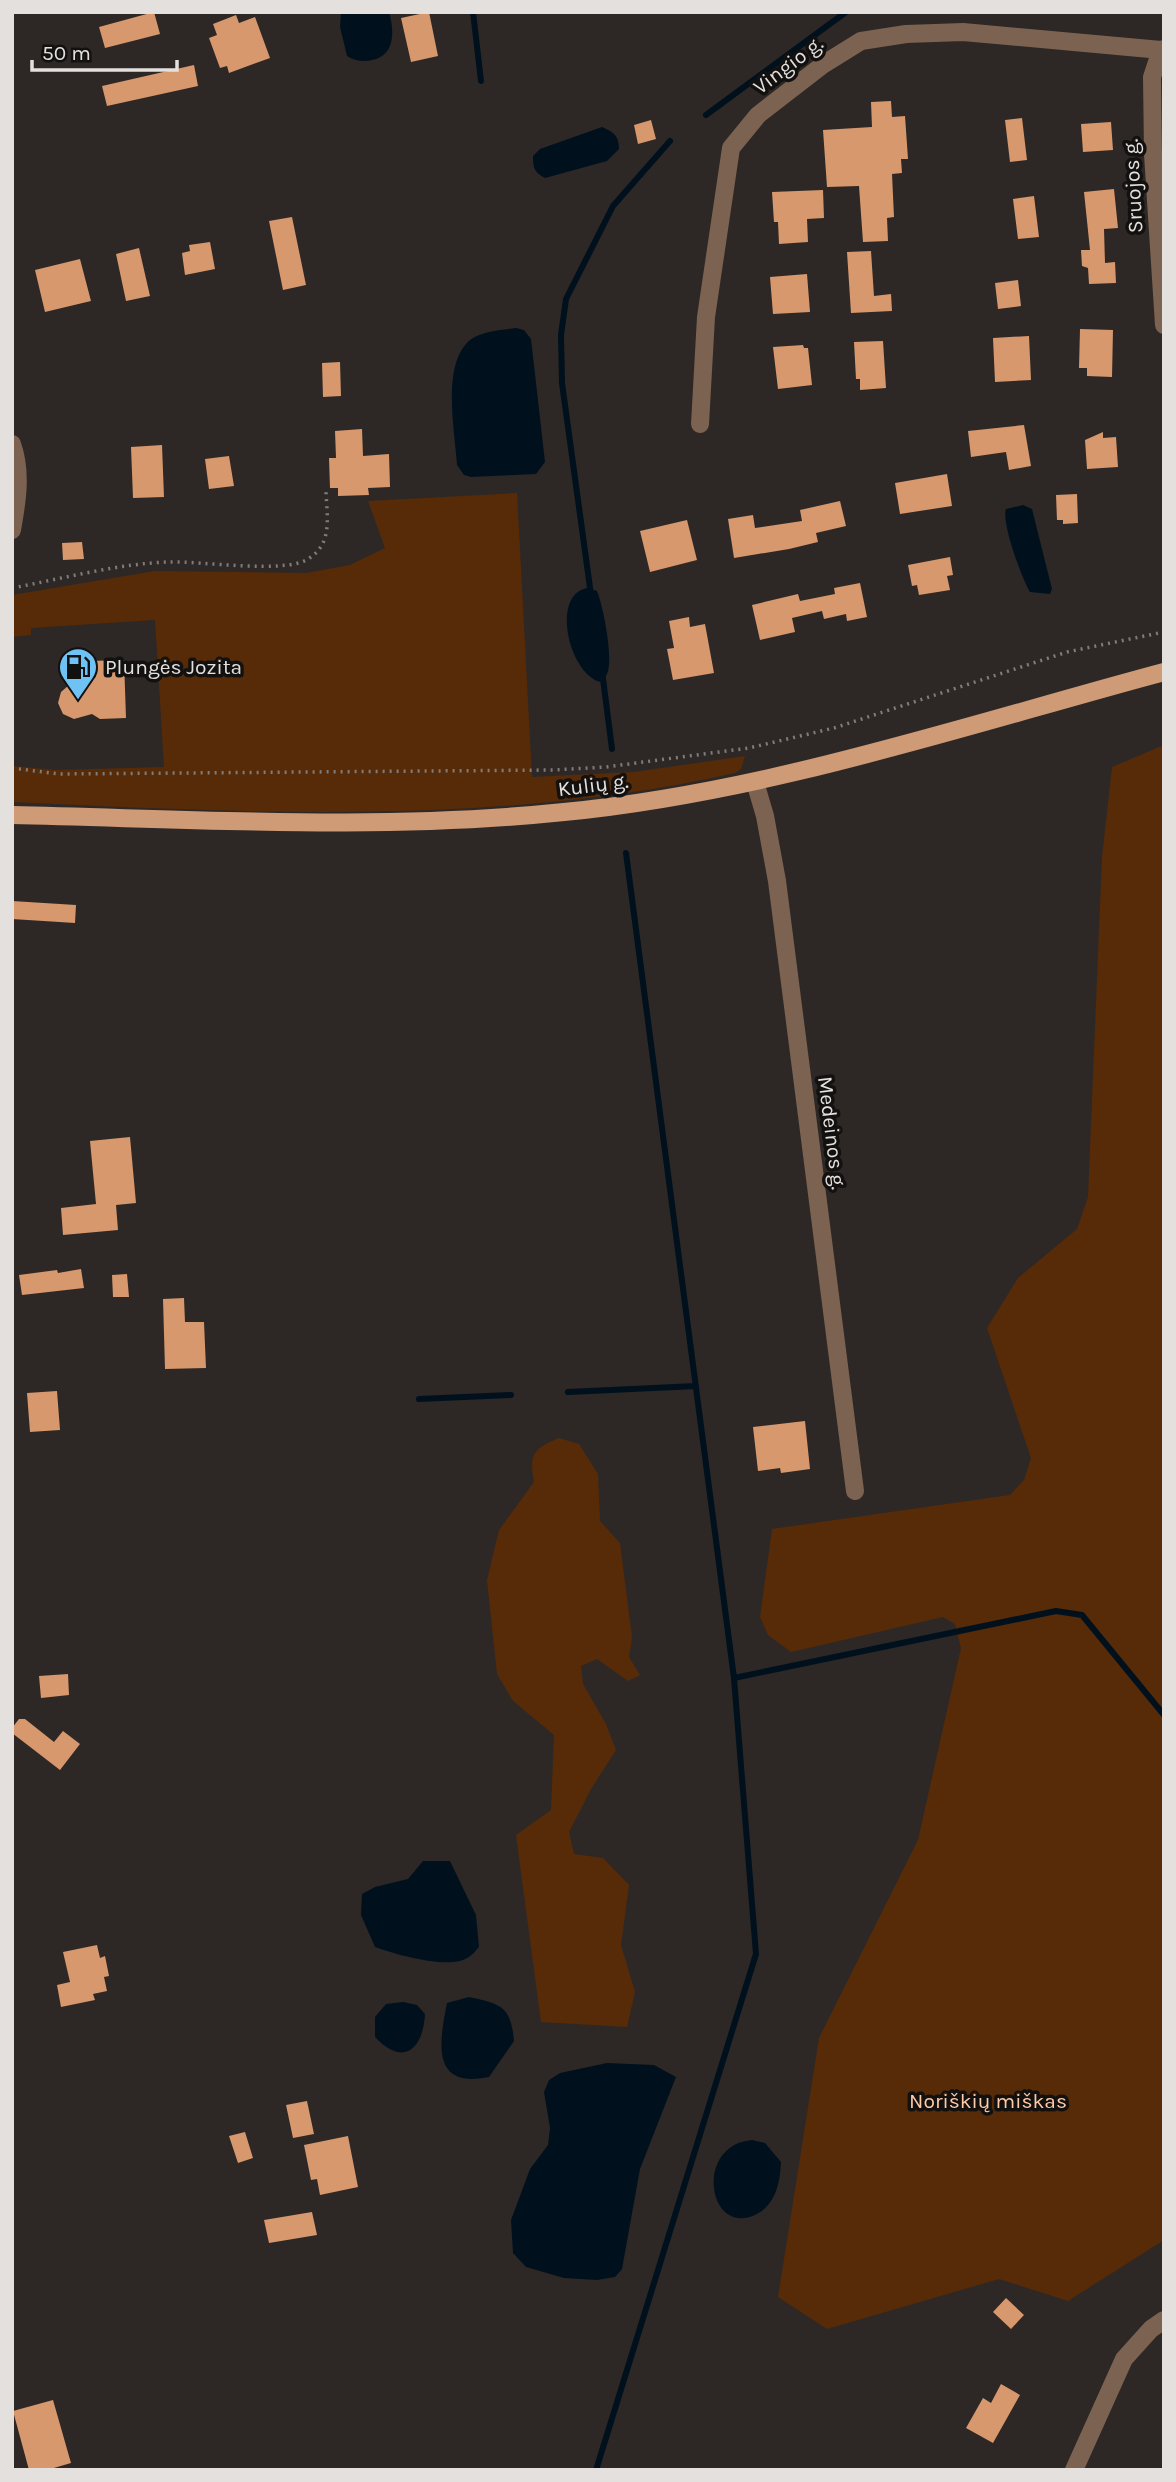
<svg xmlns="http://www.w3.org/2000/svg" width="1176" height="2482" viewBox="0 0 1176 2482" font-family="Karla,sans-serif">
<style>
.green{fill:#572b08}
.water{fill:#00111d}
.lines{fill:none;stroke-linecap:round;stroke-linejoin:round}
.stream{stroke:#00111d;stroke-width:6}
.building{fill:#d7986e}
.path{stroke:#807c79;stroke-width:3.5;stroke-dasharray:2 5;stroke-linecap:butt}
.minor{stroke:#7c6251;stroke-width:18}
.major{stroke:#cf9a76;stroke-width:18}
.labels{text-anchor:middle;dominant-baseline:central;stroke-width:7;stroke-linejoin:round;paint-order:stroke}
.street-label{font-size:21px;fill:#e3e0de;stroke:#131110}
.poi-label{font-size:21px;fill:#e3e0de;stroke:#131110;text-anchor:start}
.park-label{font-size:21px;fill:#ffcaa8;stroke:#131110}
</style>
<rect width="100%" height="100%" fill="#2d2825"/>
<path class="green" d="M 517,493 L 532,777 L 634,772 L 745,756 L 741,769 L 735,773 C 501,826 251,813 12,802 L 12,766 L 55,770 L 164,767 L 155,620 L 31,628 L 31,635 L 12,637 L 12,595 L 155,571 L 306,573 L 350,565 L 385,548 L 368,501 Z
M 1164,745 L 1164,2240 L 1068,2301 L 999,2279 L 827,2329 L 778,2297 L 819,2038 L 918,1840 L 961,1648 L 955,1624 L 943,1617 L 791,1652 L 768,1635 L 760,1617 L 772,1529 L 1010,1495 L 1024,1480 L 1031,1458 L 987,1328 L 1018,1278 L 1077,1229 L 1088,1197 L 1102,857 L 1112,767 Z
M 559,1438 L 579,1444 L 598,1474 L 600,1521 L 620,1543 L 632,1637 L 629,1657 L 640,1675 L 628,1681 L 597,1659 L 581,1666 L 583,1684 L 606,1724 L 616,1750 L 591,1789 L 569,1832 L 574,1854 L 603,1858 L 629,1885 L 621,1945 L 635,1992 L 627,2027 L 541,2022 L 516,1835 L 551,1810 L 554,1735 L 513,1701 L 497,1674 L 487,1580 L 499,1530 L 534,1482 C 529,1454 533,1449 559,1438 Z"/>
<path class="water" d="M 341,12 L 389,12 C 392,22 394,35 390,46 C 384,62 360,65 347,56 L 340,27 Z
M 602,127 C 613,132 619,135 619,149 L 607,161 L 545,178 C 534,172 533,168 533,156 L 540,149 Z
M 516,328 L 524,330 L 531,339 L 545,462 L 536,474 L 471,477 L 464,475 L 457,465 C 455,432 441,364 470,340 C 482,331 502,330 516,328 Z
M 1023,505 L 1032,509 L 1052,589 L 1050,594 L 1030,592 C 1022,579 1001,522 1006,509 Z
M 587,588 L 597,591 C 603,605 614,660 607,674 C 606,677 602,679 600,682 C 568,672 551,595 587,588 Z
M 423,1861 L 450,1861 L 476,1915 L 479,1947 C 476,1950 472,1956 467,1958 C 449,1970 394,1954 375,1947 L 361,1915 L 362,1894 L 375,1887 L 408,1879 Z
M 469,1997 C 501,2004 511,2006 514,2041 L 489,2077 C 431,2089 439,2043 447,2003 Z
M 403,2002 L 417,2005 L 425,2014 C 423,2050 403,2067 375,2037 L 375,2017 L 386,2004 Z
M 607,2063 L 654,2065 L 676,2077 L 640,2169 L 622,2269 L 615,2277 L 597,2280 L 564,2278 L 526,2267 L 513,2253 L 511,2220 L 530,2169 L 548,2145 L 550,2128 L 544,2092 L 549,2080 L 560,2073 Z
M 752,2140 L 765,2143 L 781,2162 C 780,2182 776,2204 757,2214 C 708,2239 693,2145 752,2140 Z"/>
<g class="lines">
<path class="stream" d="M 473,12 L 481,81
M 706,115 L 846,12
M 591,595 L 562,383 L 561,335 L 566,299 L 613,206 L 670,141
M 602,671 L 612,749
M 568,1392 L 696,1386
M 419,1399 L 511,1395
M 734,1678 L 1056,1611 L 1082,1615 L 1164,1715
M 596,2470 L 756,1954 L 734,1678 L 626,853"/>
</g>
<path class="building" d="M 154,12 L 160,34 L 105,48 L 99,27 Z
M 429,12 L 438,56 L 411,62 L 401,18 Z
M 236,15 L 239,23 L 255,17 L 270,58 L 229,73 L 227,66 L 220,68 L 209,38 L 217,35 L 213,24 Z
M 194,65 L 198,86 L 107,106 L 102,86 Z
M 891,101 L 892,117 L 905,116 L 908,159 L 901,159 L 902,173 L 892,174 L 894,217 L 887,218 L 888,241 L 863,242 L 859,186 L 827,187 L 823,130 L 872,127 L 871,102 Z
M 1022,118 L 1027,160 L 1010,162 L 1005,120 Z
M 651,120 L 656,139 L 638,144 L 634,125 Z
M 1111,122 L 1113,150 L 1083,152 L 1081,124 Z
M 1114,189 L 1118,228 L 1104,229 L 1105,263 L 1115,262 L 1116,283 L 1089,284 L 1088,268 L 1082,266 L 1081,250 L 1090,250 L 1084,192 Z
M 823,190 L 824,218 L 807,219 L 808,242 L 779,244 L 778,222 L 774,222 L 772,192 Z
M 1034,196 L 1039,237 L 1018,239 L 1013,199 Z
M 292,217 L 306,285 L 283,290 L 269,221 Z
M 210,242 L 215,269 L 185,275 L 182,253 L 190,251 L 189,245 Z
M 139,248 L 150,296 L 126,301 L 116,254 Z
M 871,251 L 874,296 L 891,294 L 892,311 L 851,313 L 847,252 Z
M 80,259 L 91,301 L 45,312 L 35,270 Z
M 807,274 L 810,312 L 773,314 L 770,277 Z
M 1018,280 L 1021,306 L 998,309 L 995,283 Z
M 1080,329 L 1113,330 L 1112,377 L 1087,376 L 1087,368 L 1079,368 Z
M 1029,336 L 1031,380 L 995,382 L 993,338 Z
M 883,341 L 886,388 L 860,390 L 860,379 L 856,379 L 854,342 Z
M 803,345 L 804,348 L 808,348 L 812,385 L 778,389 L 773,347 Z
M 340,362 L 341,396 L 323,397 L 322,363 Z
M 1024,425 L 1031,466 L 1009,470 L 1006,452 L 971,457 L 968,431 Z
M 362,429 L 363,456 L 389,454 L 390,487 L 368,488 L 369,495 L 338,496 L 338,488 L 330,488 L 329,458 L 336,458 L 335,431 Z
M 1103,432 L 1103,438 L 1116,437 L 1118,467 L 1087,469 L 1085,440 Z
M 162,445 L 164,497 L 133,498 L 131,447 Z
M 229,456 L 234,486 L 209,489 L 205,459 Z
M 947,474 L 952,506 L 900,514 L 895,483 Z
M 1077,494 L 1078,523 L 1063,524 L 1063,520 L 1057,520 L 1056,495 Z
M 840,501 L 846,526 L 816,533 L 818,542 L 789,549 L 734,558 L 728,519 L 753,515 L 755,528 L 802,521 L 800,510 Z
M 687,520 L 697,560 L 650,572 L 640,531 Z
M 82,542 L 84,559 L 63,560 L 62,543 Z
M 950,557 L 953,575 L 947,576 L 950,590 L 919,595 L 917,585 L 912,586 L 908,565 Z
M 860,583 L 867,617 L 847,621 L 846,614 L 824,619 L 822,611 L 792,618 L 795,632 L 760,640 L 752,605 L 798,594 L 800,601 L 835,594 L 834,588 Z
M 689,617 L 690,627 L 705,624 L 714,673 L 673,680 L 667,649 L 674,648 L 669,621 Z
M 124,660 L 126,718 L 100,719 L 92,714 L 74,719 L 63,714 L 58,703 L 61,692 L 69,685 L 75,684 L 90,685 L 89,661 Z
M 12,901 L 76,905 L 75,923 L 12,919 Z
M 130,1137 L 136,1203 L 116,1205 L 118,1230 L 63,1235 L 61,1208 L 96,1204 L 90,1141 Z
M 81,1269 L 84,1288 L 22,1295 L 19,1275 L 57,1270 L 58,1273 Z
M 127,1274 L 129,1297 L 113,1297 L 112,1275 Z
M 184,1298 L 185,1322 L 204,1322 L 206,1368 L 165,1369 L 163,1299 Z
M 57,1391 L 60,1430 L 30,1432 L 27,1393 Z
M 805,1421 L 810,1469 L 781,1473 L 780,1468 L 758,1471 L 753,1427 Z
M 68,1674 L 69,1695 L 41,1698 L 39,1676 Z
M 19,1719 L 25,1719 L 54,1742 L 63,1731 L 80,1744 L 60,1770 L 12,1733 L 12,1728 Z
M 97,1945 L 100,1958 L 105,1956 L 109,1976 L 104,1977 L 107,1991 L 93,1994 L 95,2000 L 61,2007 L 57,1985 L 70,1982 L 63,1952 Z
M 307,2101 L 314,2134 L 293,2138 L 286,2105 Z
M 245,2132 L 253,2158 L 238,2163 L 229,2136 Z
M 348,2136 L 358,2187 L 320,2195 L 317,2179 L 311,2180 L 304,2145 Z
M 312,2212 L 317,2235 L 269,2243 L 264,2220 Z
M 1006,2298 L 1024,2315 L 1011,2329 L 993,2312 Z
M 1001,2384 L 1020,2395 L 993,2443 L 966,2428 L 983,2398 L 991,2403 Z
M 53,2400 L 71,2463 L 47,2470 L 29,2470 L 13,2411 Z"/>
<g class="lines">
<path class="path" d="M 12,588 C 61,579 121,563 170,562 C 201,561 285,574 308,559 C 333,544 327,517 326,492
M 12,768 L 59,774 L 553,770 L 606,767 L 749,748 L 834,728 L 1067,652 L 1164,632"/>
<path class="minor" d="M 1164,49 L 1161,50 L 1152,77 L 1153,154 L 1164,325
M 700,424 L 706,317 L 731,148 L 758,115 L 824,64 L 861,41 L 906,34 L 963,32 L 1161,50
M 12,444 C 22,472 17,502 12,530
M 755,782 L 765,816 L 777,881 L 855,1491
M 1074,2470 L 1124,2359 L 1151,2329 L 1164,2320"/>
<path class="major" d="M 12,815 C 196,819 381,831 564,812 C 769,792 966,725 1164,672"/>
</g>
<defs>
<symbol id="fuel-pin" viewBox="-11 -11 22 30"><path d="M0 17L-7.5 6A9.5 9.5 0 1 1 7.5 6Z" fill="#6fc2f4" stroke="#131110"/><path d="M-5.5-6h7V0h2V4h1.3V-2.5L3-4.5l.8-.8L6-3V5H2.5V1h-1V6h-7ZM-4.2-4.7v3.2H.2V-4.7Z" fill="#111"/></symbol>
</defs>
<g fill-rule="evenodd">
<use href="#fuel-pin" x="56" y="645" width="44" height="60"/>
</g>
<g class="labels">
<g class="street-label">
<text transform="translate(788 65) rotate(-37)">Vingio g.</text>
<text transform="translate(1133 186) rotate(-93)">Sruojos g.</text>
<text transform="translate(593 785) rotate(-7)">Kulių g.</text>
<text transform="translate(832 1133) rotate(83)">Medeinos g.</text>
</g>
<g class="poi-label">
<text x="105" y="667">Plungės Jozita</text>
</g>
<g class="park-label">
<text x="988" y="2101">Noriškių miškas</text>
</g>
</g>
<rect width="1176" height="2482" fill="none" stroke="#e3e0de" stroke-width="28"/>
<path d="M32 60v10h145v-10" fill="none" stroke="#e3e0de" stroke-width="3.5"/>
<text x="42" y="60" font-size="21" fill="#e3e0de" stroke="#131110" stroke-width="5" paint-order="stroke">50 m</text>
</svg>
